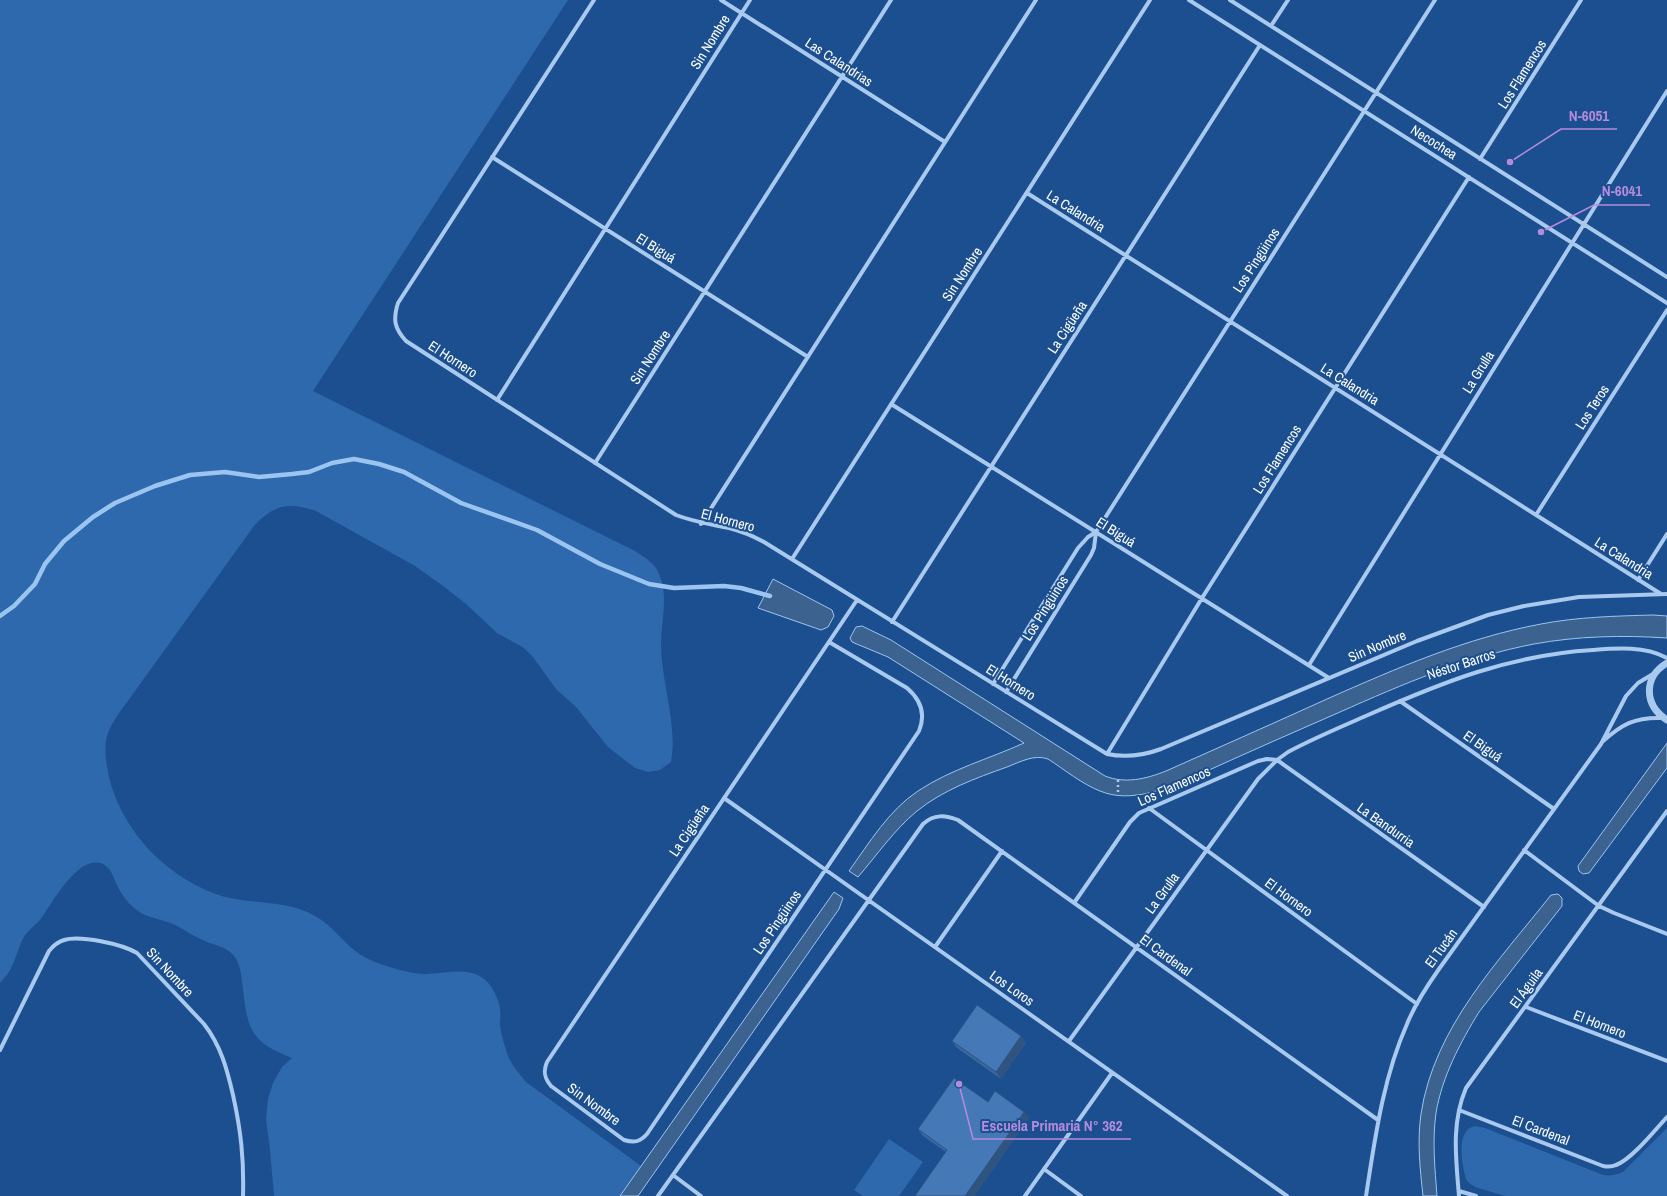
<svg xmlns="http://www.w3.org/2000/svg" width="1667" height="1196" viewBox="0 0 1667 1196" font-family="'Archivo Narrow',sans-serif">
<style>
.green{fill:#2e69ad}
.water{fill:#3c6290;stroke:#9cc4f0}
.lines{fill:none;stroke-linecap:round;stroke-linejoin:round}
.stream{stroke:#9cc4f0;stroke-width:4.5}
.path{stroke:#a9c9ee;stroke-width:2.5;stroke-dasharray:2 3;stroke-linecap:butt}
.minor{stroke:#a9c9ee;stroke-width:4}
.tertiary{stroke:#a9c9ee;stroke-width:7}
.wall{fill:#3a679d}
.shaded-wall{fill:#305480}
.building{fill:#4478b7;stroke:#305480}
.labels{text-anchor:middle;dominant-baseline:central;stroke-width:4;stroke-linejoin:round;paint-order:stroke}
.street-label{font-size:14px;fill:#fff;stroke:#1b4f8f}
.leader{fill:none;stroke:#b68bdc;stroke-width:1.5}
.callout-dot{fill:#b68bdc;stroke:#1b4f8f;stroke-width:1.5}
.callout-label{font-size:15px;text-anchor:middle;font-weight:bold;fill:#b68bdc;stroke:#1b4f8f;stroke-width:4;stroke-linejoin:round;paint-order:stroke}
</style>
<rect width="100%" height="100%" fill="#1b4f8f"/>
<path class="green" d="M 0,0 L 568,0 L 313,391 L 635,551 C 644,557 655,563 659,574 C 669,596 661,621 661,644 C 661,683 678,724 671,762 L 660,770 L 648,772 L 635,768 L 608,747 L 576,707 L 556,689 L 533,657 L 524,648 L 497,633 L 466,604 L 443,586 L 415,566 L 316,511 C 288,502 275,504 254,526 L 117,716 C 114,721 110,727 108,733 C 103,747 106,762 109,777 C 122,830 163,873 213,893 C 246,906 285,898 315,916 C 330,924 341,939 354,950 C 366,960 385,966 400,970 C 408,972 417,974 425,974 C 444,974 464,967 481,977 C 491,982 499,999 500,1009 C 501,1014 500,1020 500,1025 C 501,1034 504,1044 507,1053 C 510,1064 519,1073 526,1082 L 641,1166 L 620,1196 L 274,1196 L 270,1150 L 266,1119 L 268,1099 L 273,1083 L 282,1067 L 292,1058 C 247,1040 248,1028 242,982 C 241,974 240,963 234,956 C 226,946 216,946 205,941 C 194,937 184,929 173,924 C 164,920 154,919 145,915 C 134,910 124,899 119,889 C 114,881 113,869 103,864 C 78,853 52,904 40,920 C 35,925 29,930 25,935 C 19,945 17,956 12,966 C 10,972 4,978 0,983 Z
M 1475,1126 L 1485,1128 L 1603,1175 C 1611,1176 1616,1175 1623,1172 L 1667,1128 L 1667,1196 L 1505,1196 L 1475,1187 L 1469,1183 L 1466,1179 C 1462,1165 1455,1130 1475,1126 Z
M 889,1139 L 923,1162 L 899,1196 L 863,1196 L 854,1190 Z"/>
<path class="water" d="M 773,579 L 832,610 L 834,616 L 828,627 L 821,630 L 758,608 Z
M 1653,615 L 1667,616 L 1667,638 C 1622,635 1578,636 1534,644 C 1466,657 1403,684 1340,712 C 1292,733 1244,754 1196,776 C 1167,788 1131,804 1100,791 C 1082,784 1065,770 1048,759 C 1034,754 1020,762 1007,767 C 976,778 943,790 917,811 C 894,830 877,855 858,877 L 849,871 C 869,843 889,810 918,791 C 951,769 989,759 1024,743 L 888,657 L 852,642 L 850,638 L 856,627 L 862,626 L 891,640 L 1105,776 C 1125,784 1146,779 1166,771 C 1220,747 1274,723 1327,699 C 1397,668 1466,638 1541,624 C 1577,617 1616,616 1653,615 Z
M 1667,743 L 1667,768 L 1589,873 L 1583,874 L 1579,871 L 1578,866 Z
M 834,892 L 843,898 L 839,909 L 638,1196 L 620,1196 Z
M 1558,894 L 1562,898 L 1562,906 L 1479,1012 C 1460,1043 1442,1077 1436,1113 C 1432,1141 1435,1169 1437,1196 L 1423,1196 C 1420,1169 1417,1141 1421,1114 C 1434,1027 1499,961 1551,895 Z"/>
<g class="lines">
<path class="stream" d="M 0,616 L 14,606 L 35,584 L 45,564 L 64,541 L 93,517 L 115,503 L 155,486 L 190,475 L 225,472 L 259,477 L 292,474 L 309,472 L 332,463 L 354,459 L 379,464 L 404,472 L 461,503 L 537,530 L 600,564 L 649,584 L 674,588 L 724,586 L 741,588 L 770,596"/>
<path class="path" d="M 1118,780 L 1118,795"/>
<path class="minor" d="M 594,0 L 398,303 C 393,319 394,328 406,341 L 676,515 C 694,522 710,524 729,528 C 741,531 753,536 764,542 L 1107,754 C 1126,758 1142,756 1161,749 L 1417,641 L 1488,615 L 1524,606 L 1579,597 L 1667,594
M 721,0 L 945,142
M 1189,0 L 1667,303
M 1230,0 L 1667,277
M 1271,26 L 1288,0
M 492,157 L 808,357
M 1480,159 L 1581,0
M 1027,193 L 1661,594
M 497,400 L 750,0
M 891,404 L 1329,678
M 595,463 L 891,0
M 1536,515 L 1667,310
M 701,524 L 1036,0
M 792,559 L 1150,0
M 1638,580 L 1667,534
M 892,622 L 1260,45
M 829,642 L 907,688 C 921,700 926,714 919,731 L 647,1134 C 640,1142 634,1143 624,1140 L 551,1086 C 544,1078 543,1071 547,1062 L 857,600
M 1309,665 L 1667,91
M 993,684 L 1078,548 L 1088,537 L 1096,532 L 1435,0
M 1006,692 L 1091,555 L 1094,548 L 1096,532
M 1400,701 L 1554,809
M 1602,742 C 1622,724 1635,717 1662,718
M 1107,754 L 1202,598 L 1469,177
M 724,798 L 1287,1196
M 1149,808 L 1417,1004
M 1524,850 L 1599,906 L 1614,913 L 1667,934
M 1074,903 L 1130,822 L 1139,813 L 1258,761 L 1267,759 L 1277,760 L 1484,907
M 935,947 L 1002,851
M 1526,1007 L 1667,1061
M 1069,1041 L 1258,779 L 1277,760 L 1288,752 C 1314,738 1341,727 1368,715 C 1443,682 1510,655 1593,650 C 1618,648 1645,646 1667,658
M 0,1050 L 49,951 C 53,946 57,942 64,940 C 80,935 122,944 137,953 L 204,1024 C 221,1046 227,1069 233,1095 C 241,1131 244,1159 243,1196
M 1459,1110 L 1603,1166 C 1608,1167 1612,1167 1616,1165 C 1631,1160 1655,1130 1667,1117
M 1044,1169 L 1081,1196
M 673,1175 L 701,1196
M 1459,1191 L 1476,1196
M 658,1196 L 923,824 C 934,814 945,815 958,820 L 1378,1120
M 1025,1196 L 1112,1073
M 1366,1196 C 1375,1138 1383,1078 1407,1024 C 1415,1004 1427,986 1439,969 L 1601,744 L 1626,696 L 1638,683 L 1653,674
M 1459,1196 C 1456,1159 1451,1123 1466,1088 L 1667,811"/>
<path class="tertiary" d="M 1667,663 C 1643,677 1644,705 1667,720"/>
</g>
<path class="wall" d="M 1021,1036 L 1026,1043 L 1001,1079 L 957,1048 L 952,1041 Z
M 988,1102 L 1024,1112 L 1029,1118 L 974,1196 L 915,1196 L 946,1152 L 923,1136 L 918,1129 Z"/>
<path class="shaded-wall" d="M 1021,1036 L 1026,1043 L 1001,1079 L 996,1072 Z
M 1024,1112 L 1029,1118 L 974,1196 L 965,1196 Z"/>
<path class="building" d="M 977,1005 L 1021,1036 L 996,1072 L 952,1041 Z
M 954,1078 L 988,1102 L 995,1091 L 1024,1112 L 965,1196 L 915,1196 L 947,1150 L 918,1129 Z"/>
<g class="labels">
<g class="street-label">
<text transform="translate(710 42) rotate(-58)">Sin Nombre</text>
<text transform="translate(839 62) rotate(33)">Las Calandrias</text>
<text transform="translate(1522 74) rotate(-58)">Los Flamencos</text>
<text transform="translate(1434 142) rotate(32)">Necochea</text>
<text transform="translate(1076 211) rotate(32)">La Calandria</text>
<text transform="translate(656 248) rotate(32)">El Biguá</text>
<text transform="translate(1256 260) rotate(-57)">Los Pingüinos</text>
<text transform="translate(962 274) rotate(-57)">Sin Nombre</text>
<text transform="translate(1067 327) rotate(-57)">La Cigüeña</text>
<text transform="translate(650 357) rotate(-57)">Sin Nombre</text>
<text transform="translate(453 359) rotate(33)">El Hornero</text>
<text transform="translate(1478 372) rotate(-58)">La Grulla</text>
<text transform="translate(1350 384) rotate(32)">La Calandria</text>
<text transform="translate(1592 407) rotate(-57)">Los Teros</text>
<text transform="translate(1277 459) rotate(-58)">Los Flamencos</text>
<text transform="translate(728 520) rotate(15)">El Hornero</text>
<text transform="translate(1116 532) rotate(32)">El Biguá</text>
<text transform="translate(1624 558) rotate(32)">La Calandria</text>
<text transform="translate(1045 608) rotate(-58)">Los Pingüinos</text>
<text transform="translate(1377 646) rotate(-23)">Sin Nombre</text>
<text transform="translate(1461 664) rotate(-18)">Néstor Barros</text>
<text transform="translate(1011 682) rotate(32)">El Hornero</text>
<text transform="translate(1483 746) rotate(35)">El Biguá</text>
<text transform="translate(1174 786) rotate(-24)">Los Flamencos</text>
<text transform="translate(1386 825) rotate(35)">La Bandurria</text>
<text transform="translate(689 830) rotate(-56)">La Cigüeña</text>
<text transform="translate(1162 893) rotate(-54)">La Grulla</text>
<text transform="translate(1289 897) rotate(36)">El Hornero</text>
<text transform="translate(777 922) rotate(-56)">Los Pingüinos</text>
<text transform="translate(1441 948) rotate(-54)">El Tucán</text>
<text transform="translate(1166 955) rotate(36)">El Cardenal</text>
<text transform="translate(170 972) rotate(47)">Sin Nombre</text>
<text transform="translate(1012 988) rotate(35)">Los Loros</text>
<text transform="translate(1526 988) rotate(-54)">El Águila</text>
<text transform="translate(1600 1024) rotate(21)">El Hornero</text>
<text transform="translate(594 1104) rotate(36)">Sin Nombre</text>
<text transform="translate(1541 1130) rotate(21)">El Cardenal</text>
</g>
</g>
<path class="leader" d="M1510 162L1561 129H1617M1541 232L1594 205H1650M959 1084L973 1139H1131"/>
<g class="callout-dot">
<circle cx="1510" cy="162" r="4"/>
<circle cx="1541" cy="232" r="4"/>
<circle cx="959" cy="1084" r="4"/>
</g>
<g class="callout-label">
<text x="1589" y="121">N-6051</text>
<text x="1622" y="196">N-6041</text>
<text x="1052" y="1131">Escuela Primaria N° 362</text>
</g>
</svg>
